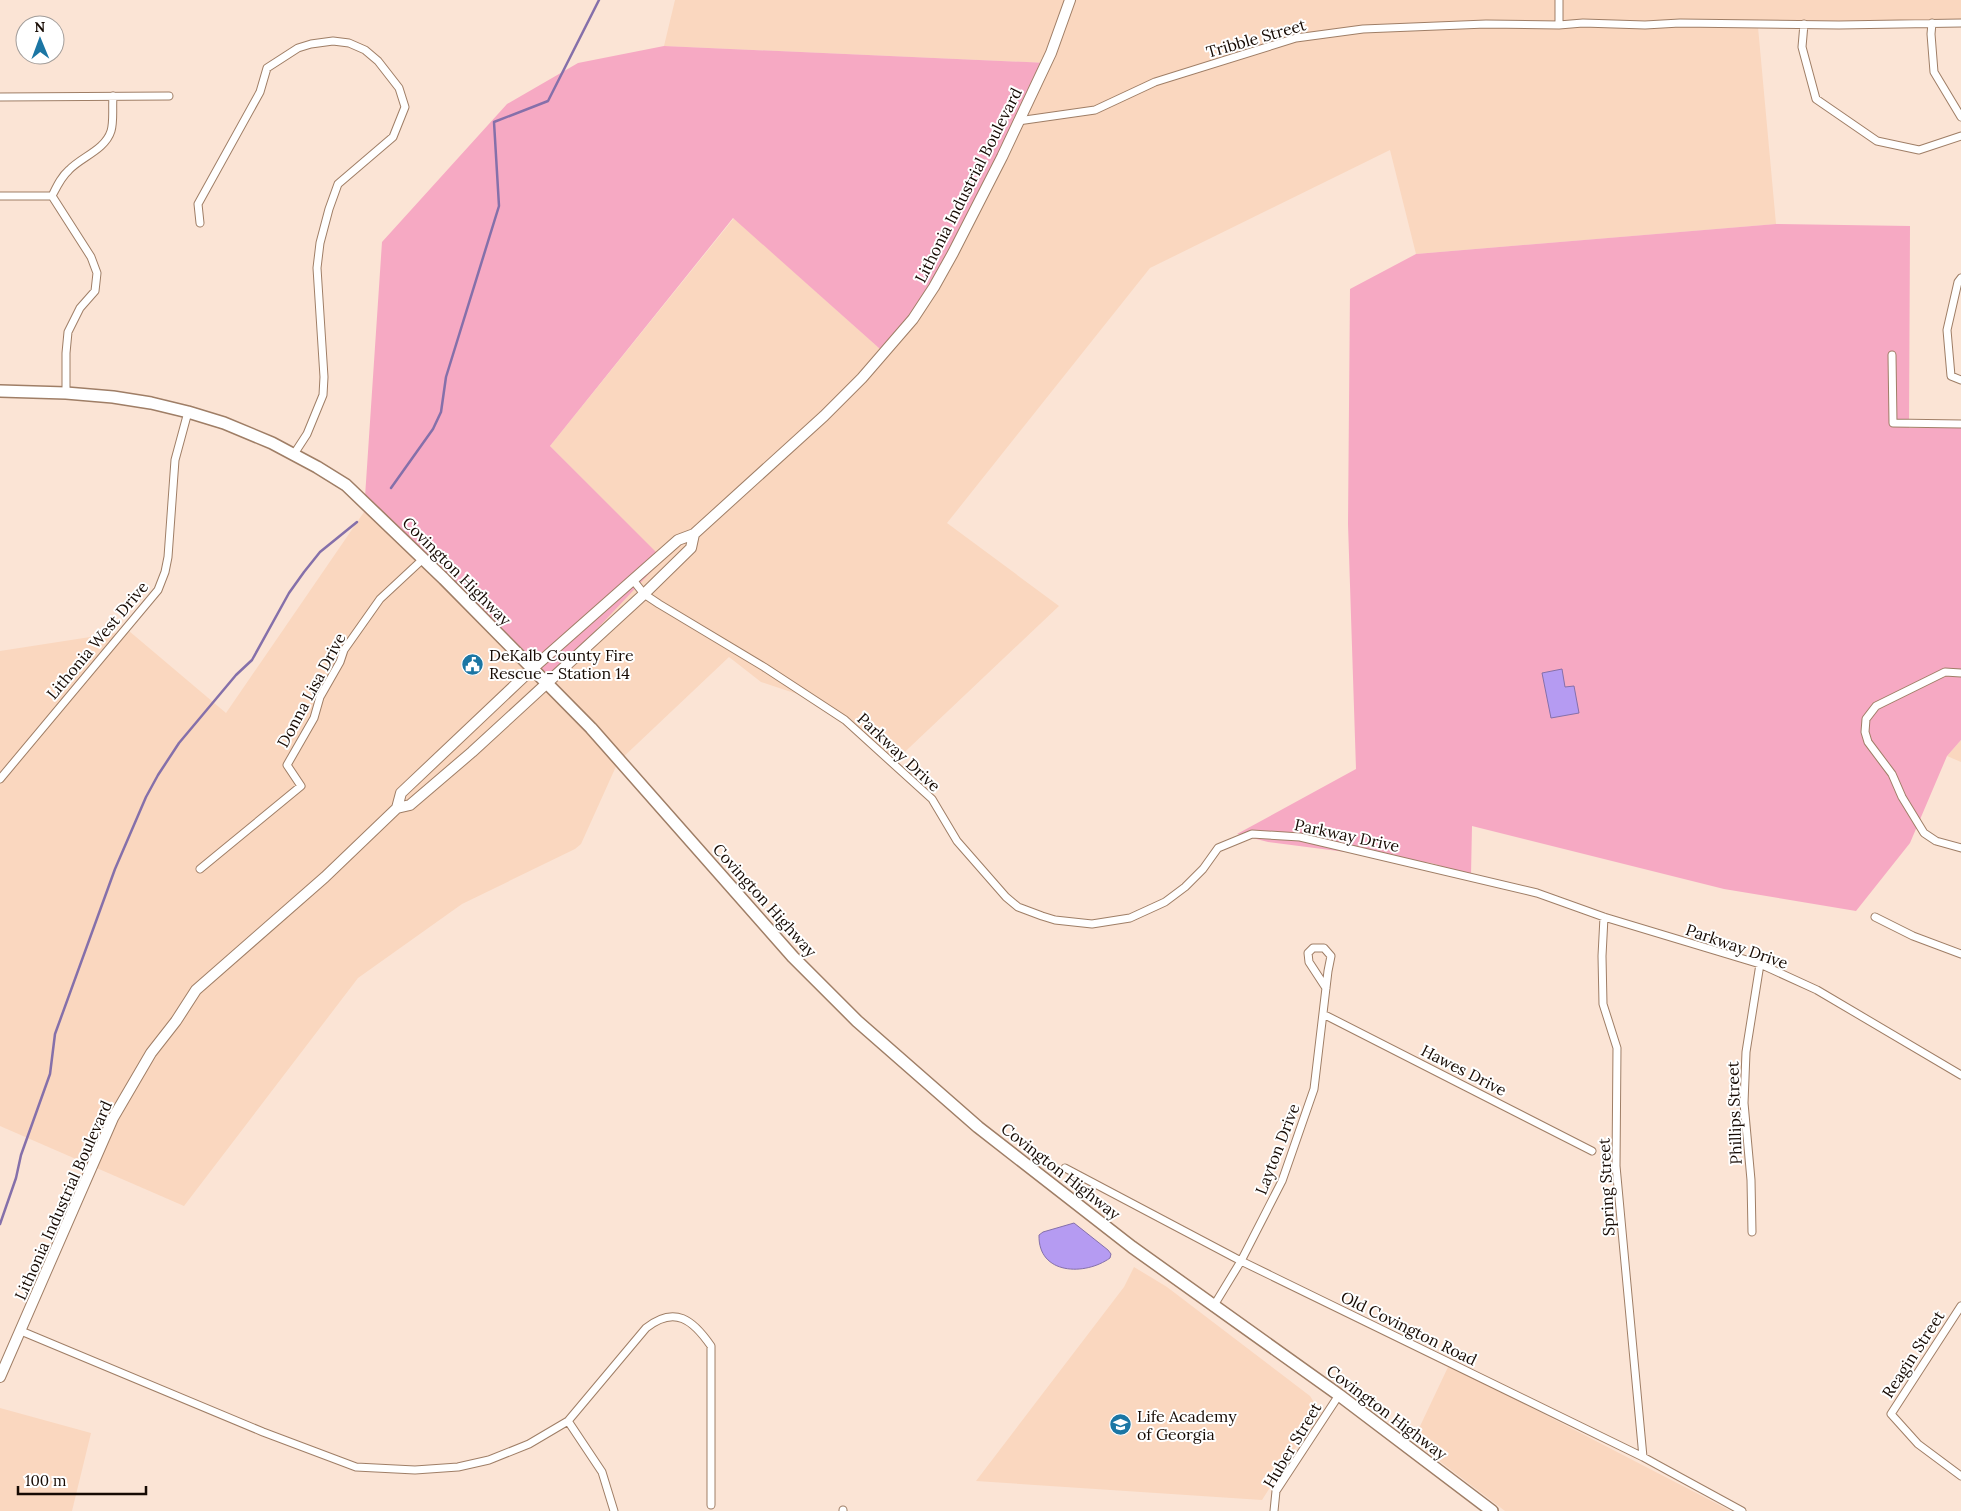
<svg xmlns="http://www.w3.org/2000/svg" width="1961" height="1511" viewBox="0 0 1961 1511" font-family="Lora,serif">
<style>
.built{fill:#fad7bf}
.green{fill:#f6a9c3}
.water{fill:#b59bf2;stroke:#8570aa}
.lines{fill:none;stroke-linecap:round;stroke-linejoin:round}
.stream{stroke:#8570aa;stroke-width:2.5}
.street-casing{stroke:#9f7e66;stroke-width:9}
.secondary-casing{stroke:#9f7e66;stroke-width:12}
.primary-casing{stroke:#9f7e66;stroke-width:14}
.street{stroke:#fff;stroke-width:7}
.secondary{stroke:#fff;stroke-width:10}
.primary{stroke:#fff;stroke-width:11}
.labels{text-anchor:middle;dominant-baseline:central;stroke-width:4;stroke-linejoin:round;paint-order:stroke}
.street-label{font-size:16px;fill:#160a03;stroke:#fff}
.poi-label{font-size:16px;fill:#160a03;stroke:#fff;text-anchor:start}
</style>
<rect width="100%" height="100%" fill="#fbe4d5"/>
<path class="built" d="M 675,0 L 1961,0 L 1961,27 L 1758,27 L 1776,224 L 1416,254 L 1390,150 L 1150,268 L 947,523 L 1059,606 L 891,765 L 818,701 L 761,682 L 729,657 L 618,762 L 581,844 L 575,849 L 462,904 L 358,978 L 184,1206 L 0,1126 L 0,651 L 129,631 L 226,713 L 364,512 L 447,582 L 662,559 L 550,446 L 734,218 L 880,349 L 1047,63 L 664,46 Z
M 1961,740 L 1961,762 L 1947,756 Z
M 1134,1267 L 1167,1287 L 1310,1396 L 1317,1407 L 1317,1414 L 1262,1500 L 976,1481 L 1124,1287 Z
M 1449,1365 L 1731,1511 L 1505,1511 L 1413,1441 Z
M 0,1408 L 91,1433 L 72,1511 L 0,1511 Z"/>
<path class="green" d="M 664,46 L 1048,63 L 946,271 L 899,330 L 880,349 L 733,218 L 550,446 L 663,559 L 546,683 L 447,582 L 364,512 L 382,242 L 507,104 L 578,63 Z
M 1776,224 L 1910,226 L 1909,428 L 1961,428 L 1961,740 L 1947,756 L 1910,843 L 1856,911 L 1724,889 L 1472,826 L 1471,875 L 1431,863 L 1268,842 L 1237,834 L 1356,769 L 1348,524 L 1350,289 L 1416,254 Z"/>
<path class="water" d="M 1562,669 L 1565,687 L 1574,686 L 1579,713 L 1551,718 L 1542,673 Z
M 1074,1223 L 1108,1250 L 1111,1254 L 1110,1258 C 1085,1276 1038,1275 1039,1235 L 1043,1232 Z"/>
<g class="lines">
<path class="stream" d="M 391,488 L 433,429 L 441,412 L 446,377 L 499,206 L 494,122 L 548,101 L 599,0
M 0,1224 L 16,1178 L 21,1155 L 50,1074 L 55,1034 L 115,869 L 146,797 L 158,775 L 179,743 L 236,675 L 252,660 L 289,593 L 304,572 L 320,552 L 357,522"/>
<defs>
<path id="street" d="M 1932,23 L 1931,34 L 1934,72 L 1961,117
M 1804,24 L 1802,47 L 1816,99 L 1877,141 L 1919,150 L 1961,136
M 1559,25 L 1559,0
M 0,97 L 169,96
M 1018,121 L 1095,110 L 1155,82 L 1296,38 L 1363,29 L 1486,24 L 1559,25 L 1583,23 L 1645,25 L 1680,23 L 1839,25 L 1961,23
M 0,196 L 52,196
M 200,223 L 198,204 L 260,92 L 267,68 L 298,48 L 311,44 L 333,41 L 349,43 L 365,50 L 378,61 L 399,88 L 405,107 L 393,137 L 338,184 L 329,209 L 320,243 L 317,268 L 324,377 L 323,395 L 307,434 L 294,454
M 1961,278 L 1958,282 L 1947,330 L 1951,376 L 1961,380
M 1892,355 L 1893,423 L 1961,424
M 66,393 L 66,353 L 68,332 L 80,308 L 95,291 L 97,273 L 91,257 L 52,196 C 57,186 61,177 69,170 C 81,157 105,150 111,131 C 114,121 112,107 113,96
M 633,580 L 644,594 L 659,604 L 764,667 L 845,720 L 932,799 L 957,841 L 1006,897 L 1018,907 L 1042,916 L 1055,920 L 1092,924 L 1130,918 L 1165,902 L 1185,887 L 1203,869 L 1218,848 L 1252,834 L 1300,837 L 1537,893 L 1604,917 L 1760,964 L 1817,990 L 1961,1075
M 1961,673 L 1945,672 L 1876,706 L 1866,719 L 1865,732 L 1868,742 L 1892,774 L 1902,797 L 1924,833 L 1936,841 L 1961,848
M 0,779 L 158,590 L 165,572 L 168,557 L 175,460 L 188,412
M 200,869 L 301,786 L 287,765 L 314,718 L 320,697 L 340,662 L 344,650 L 380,599 L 423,559
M 1604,917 L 1602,956 L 1603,1004 L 1617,1048 L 1616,1166 L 1643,1457
M 1875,917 L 1913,936 L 1961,954
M 1323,1014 L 1592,1151
M 1065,1168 L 1241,1261 L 1643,1457 L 1742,1511
M 1752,1232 L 1751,1180 L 1744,1103 L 1746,1052 L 1760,964
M 1961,1306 L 1891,1414 L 1918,1444 L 1961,1476
M 1213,1307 L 1241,1261 L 1282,1181 L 1314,1089 L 1328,971 L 1331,956 L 1324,948 L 1313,948 L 1308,953 L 1309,962 L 1326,988
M 21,1331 L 263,1432 L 356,1467 L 415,1470 L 458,1467 L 489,1460 L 529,1444 L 568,1421
M 843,1510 L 843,1511
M 614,1511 L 602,1472 L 568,1421 L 646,1328 C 675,1305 693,1320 711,1346 L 711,1505
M 1274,1511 L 1276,1491 L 1339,1395"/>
<path id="secondary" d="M 397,808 L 410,805 L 472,752 L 644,594 L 691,548 L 694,534
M 0,1377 L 113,1118 L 151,1053 L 176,1021 L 196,990 L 325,877 L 397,808 L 401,793 L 532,669 L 678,540 L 694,534 L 824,416 L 862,378 L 913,319 L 934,287 L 953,253 L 1002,157 L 1051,53 L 1070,0"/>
<path id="primary" d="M 0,391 L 66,393 L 113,397 L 151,403 L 188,412 L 224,423 L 272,443 L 317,467 L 346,485 L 444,579 L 591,728 L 793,957 L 857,1021 L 978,1127 L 1132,1247 L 1339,1395 L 1492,1511"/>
</defs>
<use href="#street" class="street-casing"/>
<use href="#secondary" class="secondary-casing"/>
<use href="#primary" class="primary-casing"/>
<use href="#street" class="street"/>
<use href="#secondary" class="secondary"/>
<use href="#primary" class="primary"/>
</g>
<defs>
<symbol id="civic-disc" viewBox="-11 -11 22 22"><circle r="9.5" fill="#1b76a4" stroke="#fff"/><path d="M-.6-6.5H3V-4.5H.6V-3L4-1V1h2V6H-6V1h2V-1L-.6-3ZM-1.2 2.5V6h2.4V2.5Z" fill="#fff"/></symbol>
<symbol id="school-disc" viewBox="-11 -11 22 22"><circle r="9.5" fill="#1b76a4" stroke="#fff"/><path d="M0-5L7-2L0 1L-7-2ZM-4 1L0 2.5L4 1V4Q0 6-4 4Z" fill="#fff"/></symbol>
</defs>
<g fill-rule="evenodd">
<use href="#civic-disc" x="460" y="652" width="25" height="25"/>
<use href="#school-disc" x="1108" y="1412" width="25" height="25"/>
</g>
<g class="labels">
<g class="street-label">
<text transform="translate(1256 38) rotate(-16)">Tribble Street</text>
<text transform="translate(968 185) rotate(-63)">Lithonia Industrial Boulevard</text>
<text transform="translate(457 571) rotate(45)">Covington Highway</text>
<text transform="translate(97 640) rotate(-50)">Lithonia West Drive</text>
<text transform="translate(311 690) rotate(-62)">Donna Lisa Drive</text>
<text transform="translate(899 752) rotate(43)">Parkway Drive</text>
<text transform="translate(1347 835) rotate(12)">Parkway Drive</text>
<text transform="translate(765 900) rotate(48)">Covington Highway</text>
<text transform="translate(1737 946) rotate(19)">Parkway Drive</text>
<text transform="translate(1464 1070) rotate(27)">Hawes Drive</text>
<text transform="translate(1734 1113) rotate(-92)">Phillips Street</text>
<text transform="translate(1277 1149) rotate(-69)">Layton Drive</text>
<text transform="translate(1061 1171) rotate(38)">Covington Highway</text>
<text transform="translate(1606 1187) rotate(-93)">Spring Street</text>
<text transform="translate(63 1200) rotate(-66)">Lithonia Industrial Boulevard</text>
<text transform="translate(1409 1328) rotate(26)">Old Covington Road</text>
<text transform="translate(1913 1354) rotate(-57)">Reagin Street</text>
<text transform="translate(1387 1412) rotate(37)">Covington Highway</text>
<text transform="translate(1292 1445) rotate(-59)">Huber Street</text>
</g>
<g class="poi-label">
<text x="489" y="655">DeKalb County Fire<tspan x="489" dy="18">Rescue - Station 14</tspan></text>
<text x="1137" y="1416">Life Academy<tspan x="1137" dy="18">of Georgia</tspan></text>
</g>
</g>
<g transform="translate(40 40) rotate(359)"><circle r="24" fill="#ffffff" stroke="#a29d9a"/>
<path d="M0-4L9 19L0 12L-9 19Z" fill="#1b76a4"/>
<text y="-8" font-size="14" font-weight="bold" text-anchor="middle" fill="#160a03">N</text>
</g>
<path d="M18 1486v8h128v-8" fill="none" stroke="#160a03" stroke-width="2.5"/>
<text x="25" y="1486" font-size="15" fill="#160a03" stroke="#ffffff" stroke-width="4" paint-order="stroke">100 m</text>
</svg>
